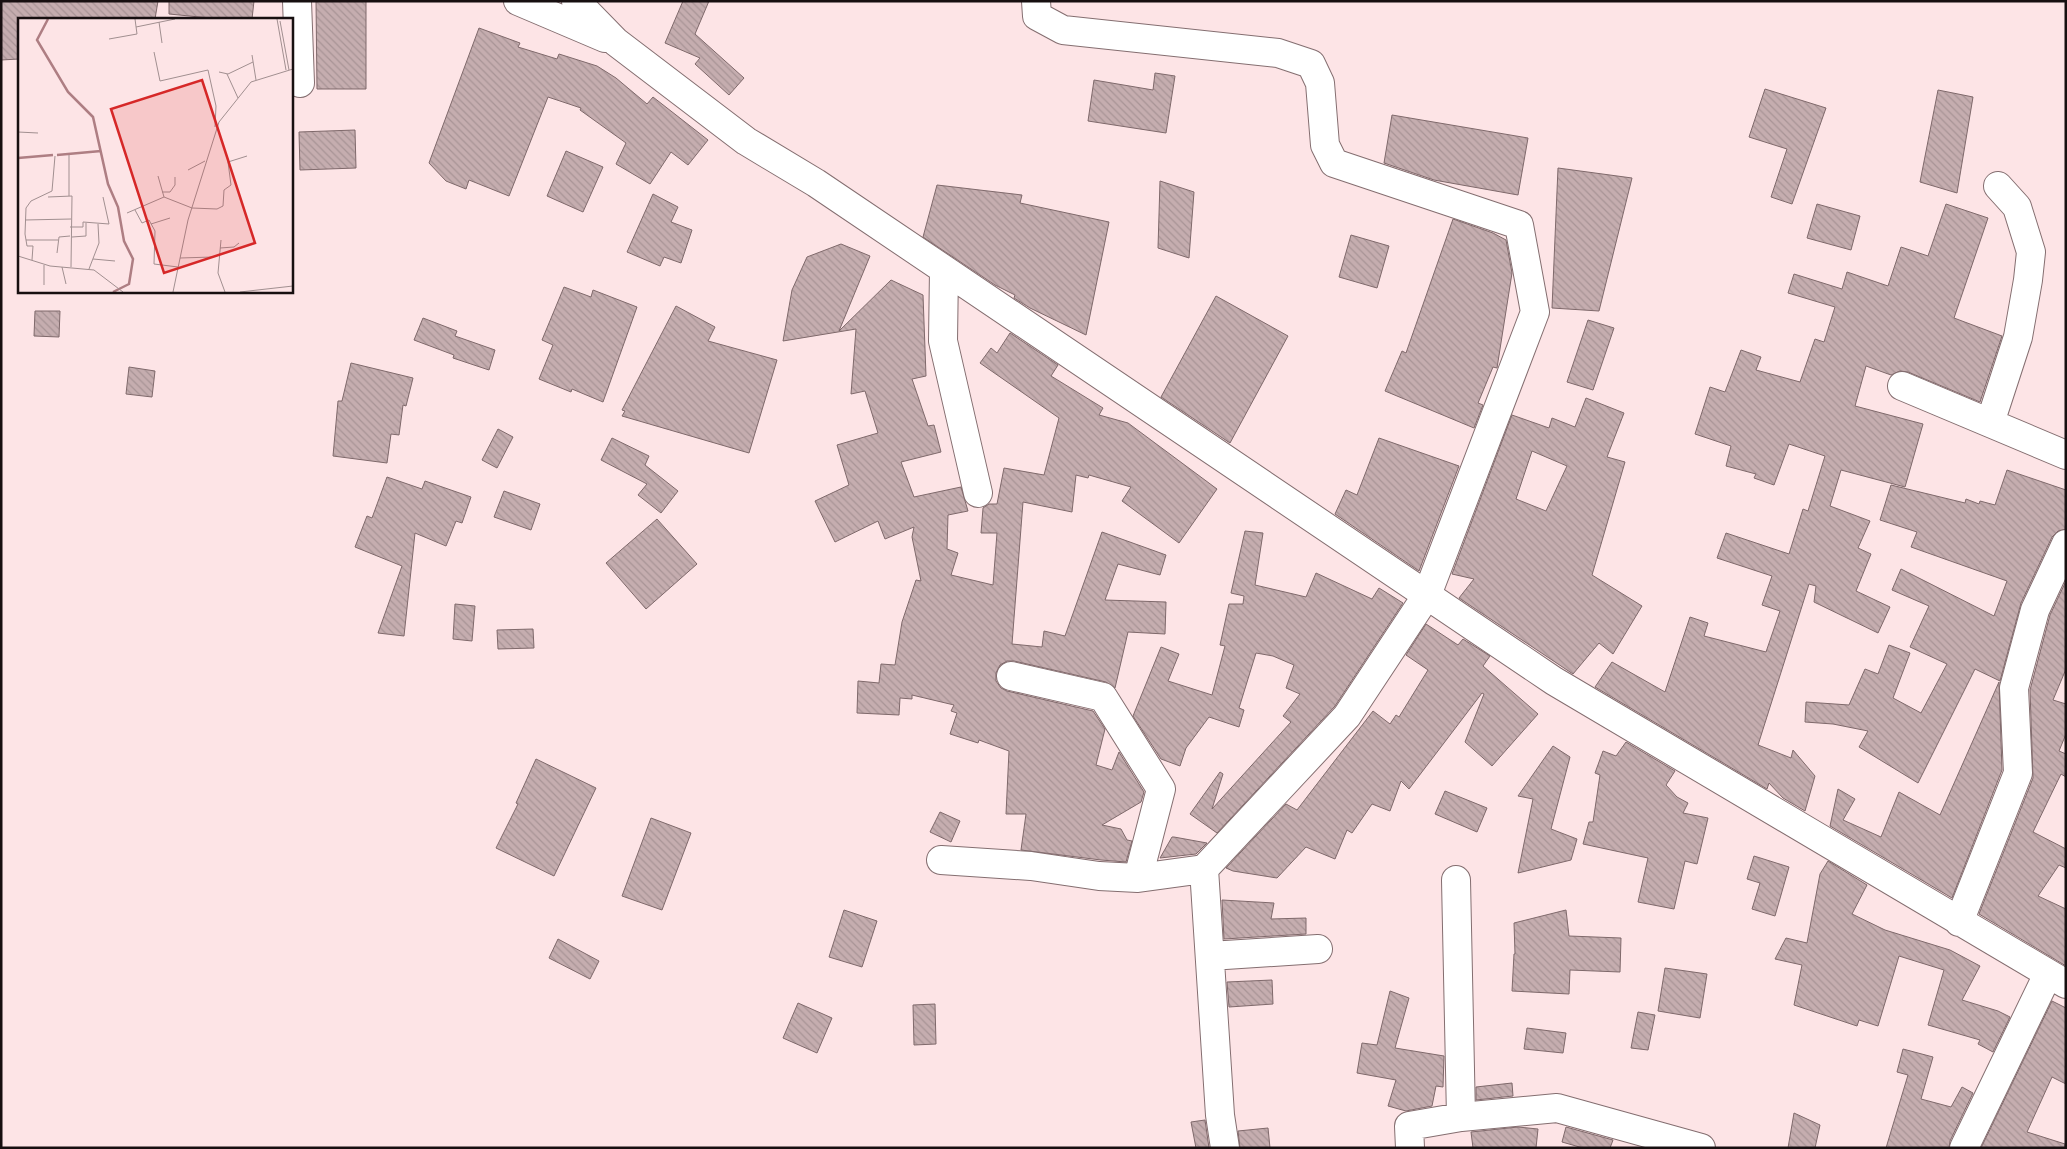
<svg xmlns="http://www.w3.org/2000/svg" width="2067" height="1149" viewBox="0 0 2067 1149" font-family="'Playfair Display',serif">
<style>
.building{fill:url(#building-back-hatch);stroke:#7f696b;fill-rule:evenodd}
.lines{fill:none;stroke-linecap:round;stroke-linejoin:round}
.minor-casing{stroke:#846e70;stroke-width:30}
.minor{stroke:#fff;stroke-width:28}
.inset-river{fill:none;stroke:#ae7e83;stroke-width:2.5}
.inset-road{fill:none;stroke:#a18f90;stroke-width:1}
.view{fill:#d62828;fill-opacity:0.15;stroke:#d62828;stroke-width:2.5}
.inset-edge{fill:none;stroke:#170f10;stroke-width:2.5}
</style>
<defs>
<pattern id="building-back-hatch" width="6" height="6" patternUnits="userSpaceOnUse" patternTransform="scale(1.25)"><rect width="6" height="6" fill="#c5adaf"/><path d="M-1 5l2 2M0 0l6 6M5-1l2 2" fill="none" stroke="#a89496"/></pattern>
</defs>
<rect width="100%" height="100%" fill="#fde4e6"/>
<path class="building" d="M 1,1 L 158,1 L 155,19 L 19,19 L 19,59 L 1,60 Z
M 169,1 L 254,1 L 252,19 L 220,19 L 169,14 Z
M 316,1 L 366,1 L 366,89 L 317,89 Z
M 683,1 L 709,1 L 695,34 L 744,78 L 729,95 L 695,64 L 700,58 L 665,43 Z
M 479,28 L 520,43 L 518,47 L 557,59 L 559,54 L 597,66 L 616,78 L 647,104 L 653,97 L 708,140 L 688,165 L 671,152 L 650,184 L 616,164 L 626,143 L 580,110 L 581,108 L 548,97 L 509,196 L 469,180 L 466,189 L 446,181 L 429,163 Z
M 1155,73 L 1175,76 L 1166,133 L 1088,121 L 1094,80 L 1153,90 Z
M 1765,89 L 1826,108 L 1792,204 L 1771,197 L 1787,149 L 1749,137 Z
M 1938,90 L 1973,97 L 1957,193 L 1920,182 Z
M 1392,115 L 1528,138 L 1518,195 L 1434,180 L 1384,163 Z
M 355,130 L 356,168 L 300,170 L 299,132 Z
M 566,151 L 603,167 L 583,212 L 547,196 Z
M 1558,168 L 1632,178 L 1599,311 L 1552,308 Z
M 1160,181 L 1194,192 L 1189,258 L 1158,248 Z
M 937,185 L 1022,195 L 1020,203 L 1109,222 L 1086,335 L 1030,308 L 1014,298 L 1015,295 L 995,285 L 923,237 Z
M 653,194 L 678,207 L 671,222 L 692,230 L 681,263 L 664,257 L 660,266 L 627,252 Z
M 1817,204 L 1860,216 L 1851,250 L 1807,238 Z
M 1946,204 L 1988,218 L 1954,318 L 2002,336 L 1980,402 L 1908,372 L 1900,371 L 1891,375 L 1866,366 L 1855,406 L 1923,424 L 1905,487 L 1841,470 L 1830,506 L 1870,521 L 1858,548 L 1871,554 L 1856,591 L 1890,607 L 1878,633 L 1814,602 L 1816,586 L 1809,584 L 1758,745 L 1791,758 L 1793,750 L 1815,776 L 1805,811 L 1783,798 L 1769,783 L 1767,789 L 1595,687 L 1612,662 L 1665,692 L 1690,617 L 1708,623 L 1704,636 L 1766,652 L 1780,611 L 1762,605 L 1772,576 L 1717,558 L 1726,533 L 1789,554 L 1803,509 L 1808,511 L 1825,456 L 1789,444 L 1774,485 L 1754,478 L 1756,474 L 1726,466 L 1731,446 L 1695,434 L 1710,387 L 1725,392 L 1741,350 L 1761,357 L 1756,370 L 1800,382 L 1815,339 L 1824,342 L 1835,307 L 1788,293 L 1794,274 L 1842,289 L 1847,272 L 1888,286 L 1901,247 L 1928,256 Z
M 1453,219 L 1493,233 L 1506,240 L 1512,273 L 1497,368 L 1493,367 L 1478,403 L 1483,405 L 1474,428 L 1385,391 L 1402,351 L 1406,353 Z
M 1351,235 L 1389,246 L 1377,288 L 1339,277 Z
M 841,244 L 870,256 L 839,331 L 891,280 L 923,295 L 926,376 L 912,379 L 928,426 L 934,425 L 941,452 L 901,462 L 914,497 L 961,487 L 968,511 L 948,515 L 947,549 L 958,553 L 951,575 L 993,585 L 997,533 L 981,533 L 983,508 L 989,504 L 997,504 L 1004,468 L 1044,475 L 1059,418 L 980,363 L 991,348 L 997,353 L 1010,333 L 1058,365 L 1051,376 L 1103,408 L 1099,415 L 1128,423 L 1217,489 L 1179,543 L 1122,501 L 1131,487 L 1089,475 L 1088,478 L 1076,475 L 1072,512 L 1023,502 L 1012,644 L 1042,647 L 1044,631 L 1065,636 L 1102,532 L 1166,555 L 1160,575 L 1118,564 L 1105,600 L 1166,602 L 1165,634 L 1128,632 L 1115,688 L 1106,682 L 1014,661 L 1007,661 L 1000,665 L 996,673 L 996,681 L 1001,688 L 1007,691 L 1093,711 L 1105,729 L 1096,765 L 1112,770 L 1119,752 L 1144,792 L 1141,802 L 1102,825 L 1121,829 L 1127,840 L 1132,841 L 1126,862 L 1101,860 L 1021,850 L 1026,814 L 1006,814 L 1009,751 L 979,740 L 978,743 L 950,734 L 957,713 L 951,711 L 954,705 L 912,695 L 912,699 L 900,698 L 899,715 L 857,713 L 858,681 L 879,683 L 881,664 L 895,665 L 902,622 L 916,580 L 921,581 L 912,537 L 914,527 L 885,539 L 878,521 L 835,542 L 815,501 L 849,485 L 837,445 L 878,433 L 865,391 L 851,394 L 856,329 L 783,341 L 792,290 L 807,257 Z
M 564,287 L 591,297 L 593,290 L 637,307 L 603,402 L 572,389 L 571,392 L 539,379 L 553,345 L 542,340 Z
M 1216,296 L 1288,336 L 1230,443 L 1161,397 Z
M 676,306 L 715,327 L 708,341 L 777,360 L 749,453 L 622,416 L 625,411 L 622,410 Z
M 35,311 L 60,311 L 59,337 L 34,336 Z
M 423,318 L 457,331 L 455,336 L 495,350 L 489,370 L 453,358 L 454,355 L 414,340 Z
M 1588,320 L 1614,328 L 1593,390 L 1567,382 Z
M 351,363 L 413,378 L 406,406 L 403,405 L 399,435 L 391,434 L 387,463 L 333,456 L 338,401 L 342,401 Z
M 129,367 L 155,371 L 152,397 L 126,394 Z
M 1586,398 L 1624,413 L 1607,457 L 1625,462 L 1592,575 L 1642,606 L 1613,654 L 1599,643 L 1573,674 L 1459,598 L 1474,579 L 1452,574 L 1512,415 L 1549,428 L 1552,418 L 1575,427 ZM 1532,451 L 1567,466 L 1546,511 L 1516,499 Z
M 498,429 L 513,437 L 497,468 L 482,460 Z
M 612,438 L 649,456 L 645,465 L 678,491 L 661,513 L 638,495 L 647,484 L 601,460 Z
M 1379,438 L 1459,466 L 1419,571 L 1335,514 L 1346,490 L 1357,495 Z
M 2007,470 L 2066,490 L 2066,529 L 2058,531 L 2052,537 L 2021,603 L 2000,681 L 1975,669 L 1918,783 L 1859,747 L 1868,731 L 1833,724 L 1805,722 L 1806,702 L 1849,705 L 1865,669 L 1878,674 L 1889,645 L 1910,653 L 1893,698 L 1921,713 L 1947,664 L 1910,647 L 1929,606 L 1892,590 L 1901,569 L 1994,616 L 2007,581 L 1911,547 L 1917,532 L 1880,520 L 1891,485 L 1965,503 L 1966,499 L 1979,504 L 1980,501 L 1995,505 Z
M 387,477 L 422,489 L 425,481 L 471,497 L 462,523 L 456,521 L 446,546 L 415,533 L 404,636 L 378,633 L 402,566 L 355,547 L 367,516 L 372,518 Z
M 504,491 L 540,504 L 531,530 L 494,517 Z
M 657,519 L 697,564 L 646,609 L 606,563 Z
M 1245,531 L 1263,533 L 1255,585 L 1306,597 L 1316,573 L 1372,599 L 1379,588 L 1403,603 L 1335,706 L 1217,833 L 1190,814 L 1220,772 L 1223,774 L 1212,809 L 1291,722 L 1283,716 L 1300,694 L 1286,688 L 1294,665 L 1273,656 L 1256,653 L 1239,708 L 1244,710 L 1239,727 L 1209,717 L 1186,748 L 1180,766 L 1161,759 L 1133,716 L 1161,647 L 1179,654 L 1168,681 L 1212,695 L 1225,646 L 1220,645 L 1229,604 L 1243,604 L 1244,596 L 1231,593 Z
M 2066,581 L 2066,669 L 2053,700 L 2066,704 L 2066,734 L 2059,751 L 2066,754 L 2066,777 L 2061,774 L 2033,832 L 2066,849 L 2066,868 L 2059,865 L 2038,896 L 2066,909 L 2066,966 L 1979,914 L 2033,778 L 2030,690 L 2050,615 Z
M 455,604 L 475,606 L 472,641 L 453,639 Z
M 1426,624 L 1458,645 L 1463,639 L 1490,656 L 1483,666 L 1538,714 L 1492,766 L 1465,742 L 1484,694 L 1482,693 L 1409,789 L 1401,781 L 1390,811 L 1372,804 L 1352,833 L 1347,830 L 1335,859 L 1306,847 L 1277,878 L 1233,871 L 1226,868 L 1286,804 L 1297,810 L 1373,711 L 1390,724 L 1396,715 L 1399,717 L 1428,670 L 1406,655 Z
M 533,629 L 534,648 L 498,649 L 497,630 Z
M 1999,682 L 2002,770 L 1952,898 L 1830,826 L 1838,789 L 1855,799 L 1843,820 L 1881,837 L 1899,792 L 1940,815 Z
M 1626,742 L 1675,771 L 1666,785 L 1677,797 L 1688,803 L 1683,813 L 1708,818 L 1697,864 L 1685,861 L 1674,909 L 1638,902 L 1648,858 L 1583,844 L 1589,822 L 1593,822 L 1600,775 L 1595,773 L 1603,751 L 1616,756 Z
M 1553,746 L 1570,757 L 1551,829 L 1577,839 L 1571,860 L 1518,873 L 1533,799 L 1518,796 Z
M 536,759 L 596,788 L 554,876 L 496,848 L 518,804 L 516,803 Z
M 1445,791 L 1487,808 L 1477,832 L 1435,814 Z
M 940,812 L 960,821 L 951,842 L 930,832 Z
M 651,818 L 691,833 L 662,910 L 622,896 Z
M 1172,837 L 1174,837 L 1207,843 L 1196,854 L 1160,858 Z
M 1754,856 L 1789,867 L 1775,916 L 1752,909 L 1760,883 L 1747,879 Z
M 1828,861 L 1867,885 L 1852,914 L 1885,930 L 1950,950 L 1980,966 L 1962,1000 L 1998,1011 L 2010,1017 L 1993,1052 L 1978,1044 L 1980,1040 L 1928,1025 L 1944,970 L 1899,956 L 1878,1026 L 1859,1020 L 1857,1026 L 1794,1005 L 1802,965 L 1775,959 L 1786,938 L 1807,943 L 1820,874 Z
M 1222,900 L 1274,903 L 1271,919 L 1306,918 L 1306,934 L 1224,939 Z
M 844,910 L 877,921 L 862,967 L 829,957 Z
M 1566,910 L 1569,936 L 1621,938 L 1620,972 L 1570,970 L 1569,994 L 1512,991 L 1514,954 L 1515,954 L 1514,923 Z
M 558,939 L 599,961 L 590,979 L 549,958 Z
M 1665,968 L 1707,974 L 1700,1018 L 1658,1011 Z
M 1272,980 L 1273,1004 L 1229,1007 L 1227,982 Z
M 1390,991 L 1409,998 L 1395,1048 L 1444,1056 L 1443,1087 L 1436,1086 L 1432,1106 L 1406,1111 L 1388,1106 L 1396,1080 L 1357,1073 L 1362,1043 L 1377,1045 Z
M 2052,1001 L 2066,1008 L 2066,1084 L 2052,1077 L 2027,1132 L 2065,1144 L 2064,1148 L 1981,1148 Z
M 798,1003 L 832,1018 L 817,1053 L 783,1038 Z
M 935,1004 L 936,1044 L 914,1045 L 913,1005 Z
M 1638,1012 L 1655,1015 L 1648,1050 L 1631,1048 Z
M 1527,1028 L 1566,1033 L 1563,1053 L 1524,1049 Z
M 1903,1049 L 1933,1057 L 1921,1099 L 1951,1107 L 1962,1087 L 1973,1093 L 1950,1141 L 1949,1148 L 1886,1148 L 1908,1075 L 1897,1072 Z
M 1512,1083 L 1513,1096 L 1476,1100 L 1476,1087 Z
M 1794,1113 L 1820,1125 L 1815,1148 L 1788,1148 Z
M 1205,1120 L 1209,1148 L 1196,1148 L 1191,1122 Z
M 1518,1127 L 1538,1129 L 1536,1148 L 1473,1148 L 1471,1132 Z
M 1566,1127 L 1613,1140 L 1610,1148 L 1583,1148 L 1562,1142 Z
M 1268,1128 L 1270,1148 L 1240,1148 L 1238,1131 Z"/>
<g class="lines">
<defs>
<path id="minor" d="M 297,1 L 300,83
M 518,1 L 605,38
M 576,1 L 616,42 L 746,141 L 816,183 L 1554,681 L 2066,984
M 944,270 L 943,341 L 978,493
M 1902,386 L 2066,455
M 1990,423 L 2018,337 L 2028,280 L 2031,252 L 2017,207 L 1998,186
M 1011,676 L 1103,697 L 1161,789 L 1138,878
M 941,860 L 1031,866 L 1099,876 L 1138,878 L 1204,869 L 1347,716 L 1427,595 L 1535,312 L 1519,225 L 1334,163 L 1325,145 L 1320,83 L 1311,64 L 1278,53 L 1063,30 L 1037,16 L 1036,1
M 1204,869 L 1220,1115 L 1225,1148
M 1456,880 L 1461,1117
M 1959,922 L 2018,773 L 2014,688 L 2035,610 L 2066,544
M 1210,956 L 1318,949
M 1410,1148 L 1409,1126 L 1461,1117 L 1557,1108 L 1701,1148
M 1964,1148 L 2048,974"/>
</defs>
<use href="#minor" class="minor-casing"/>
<use href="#minor" class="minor"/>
</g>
<g transform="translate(18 18)">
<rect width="275" height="275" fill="#fde4e6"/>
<path class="inset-river" d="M 30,1 L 19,22 L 50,74 L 75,99 L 90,166 L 100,189 L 106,223 L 115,241 L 111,266 L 95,274M 39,137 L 83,133M 0,140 L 35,137"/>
<path class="inset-road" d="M 259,1 L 268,52M 262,3 L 271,52M 141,4 L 144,25M 118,9 L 157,1M 91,21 L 119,16 L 117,1M 136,34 L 142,63 L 190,52 L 198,88 L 197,109M 234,37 L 238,62M 201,54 L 210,56 L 235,44M 209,56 L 220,80M 0,114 L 20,115M 51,137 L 51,178M 170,152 L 187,143M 140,158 L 146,179 L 174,190 L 199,191 L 205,188 L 206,172 L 213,167 L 210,144 L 229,138M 144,174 L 152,174 L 157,167 L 157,159M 30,179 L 54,178 L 53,249M 117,192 L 124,205 L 131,202 L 137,213 L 136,246 L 160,249M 109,195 L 146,179M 7,202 L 53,201M 133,206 L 152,200M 52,209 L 65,209 L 65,204 L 91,206 L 85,179M 54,219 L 68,218 L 68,205M 8,222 L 40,222M 203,222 L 200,255 L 207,274M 202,230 L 216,229 L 221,225M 39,235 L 41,219 L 52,218M 0,238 L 32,248 L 76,252 L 105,274M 162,240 L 195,239M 75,241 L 97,243M 14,242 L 15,228 L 9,228 L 7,216 L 8,190 L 13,183 L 34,173 L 37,138M 44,249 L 48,266M 71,251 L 81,225 L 80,206M 26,267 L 26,247M 155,274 L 170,202 L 201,104 L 233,64 L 275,51M 222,274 L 275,268"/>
<path class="view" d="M 184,62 L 237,225 L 146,255 L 93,91 Z"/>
<rect width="275" height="275" class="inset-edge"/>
</g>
<rect width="2067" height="1149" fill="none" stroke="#170f10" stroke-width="5"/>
</svg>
